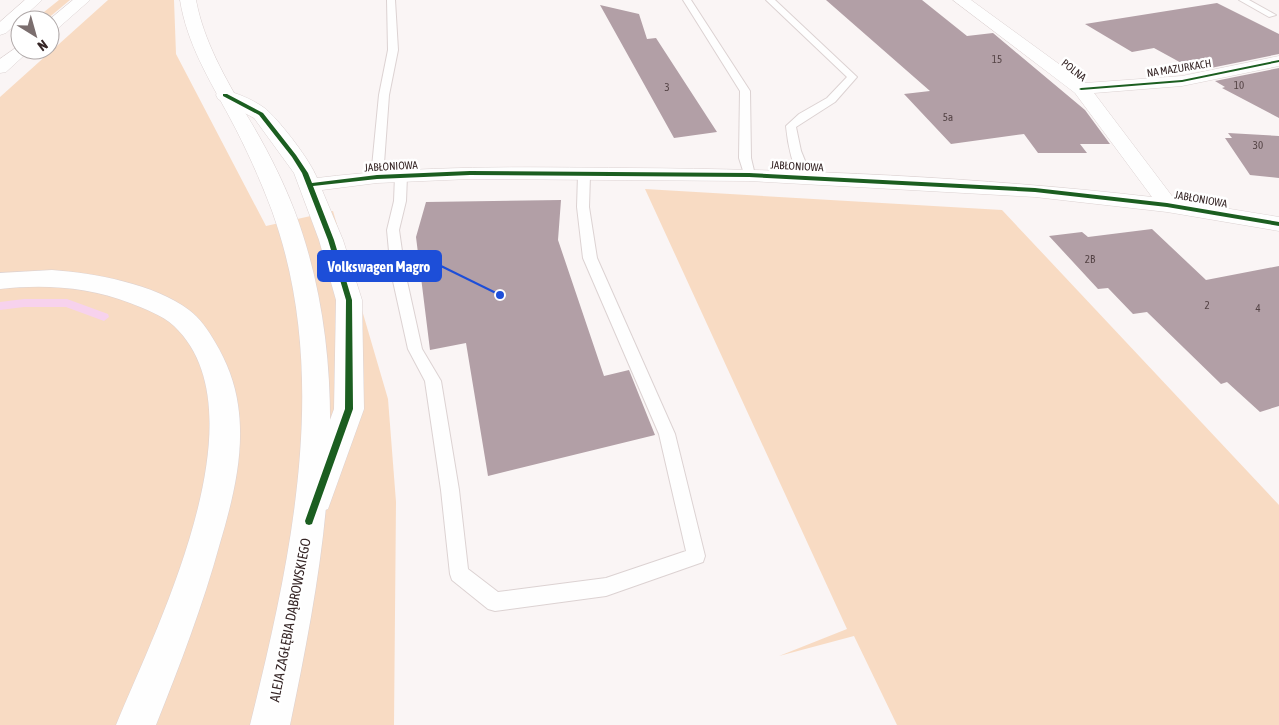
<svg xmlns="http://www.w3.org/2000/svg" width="1279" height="725" viewBox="0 0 1279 725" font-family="'Asap Condensed',sans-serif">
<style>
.green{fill:#f8dbc3}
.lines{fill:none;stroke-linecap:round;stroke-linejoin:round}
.stream{fill:#f7d2ed;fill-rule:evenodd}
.building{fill:#b29fa6}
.service-casing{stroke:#dcd2d2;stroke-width:2}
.minor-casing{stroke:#dcd2d2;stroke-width:1}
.primary-casing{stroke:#dcd2d2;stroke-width:1}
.service{fill:#fefefe;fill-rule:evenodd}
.minor{fill:#fefefe;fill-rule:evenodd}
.primary{fill:#fefefe;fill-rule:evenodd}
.cycleway-casing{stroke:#fff;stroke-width:3}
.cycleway{fill:#1b5e20;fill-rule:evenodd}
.labels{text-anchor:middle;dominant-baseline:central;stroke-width:5;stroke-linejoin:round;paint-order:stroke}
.number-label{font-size:11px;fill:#554446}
.far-street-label{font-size:11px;fill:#362626;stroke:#fff}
.street-label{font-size:14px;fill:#362626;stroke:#fff}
.leader{fill:none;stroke:#1d4ed8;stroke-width:2}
.callout-dot{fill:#1d4ed8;stroke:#fff;stroke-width:2}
.callout{fill:#1d4ed8;stroke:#1d4ed8;stroke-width:2}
.callout-label{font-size:15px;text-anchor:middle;font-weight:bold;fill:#fff}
</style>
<rect width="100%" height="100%" fill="#faf5f5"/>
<path class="green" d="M 59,0 L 70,0 L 46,20 L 34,20 Z
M 108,0 L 174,0 L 176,54 L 266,226 L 333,211 L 388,399 L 396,502 L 394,725 L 0,725 L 0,97 Z
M 645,189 L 1002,210 L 1279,505 L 1279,725 L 897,725 L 854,636 L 779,656 L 847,629 Z"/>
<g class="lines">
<path class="stream" d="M 24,299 L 67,299 L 108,314 L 109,317 L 104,321 L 66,307 L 24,307 L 0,310 L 0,302 Z"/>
</g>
<path class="building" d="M 826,0 L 922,0 L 967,36 L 993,33 L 1085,110 L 1110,144 L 1080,144 L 1087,153 L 1038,153 L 1024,134 L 951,144 L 904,94 L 930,91 Z
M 1217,3 L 1279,34 L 1279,54 L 1196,71 L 1154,48 L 1132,52 L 1085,24 Z
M 600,5 L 639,14 L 647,39 L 656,38 L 717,132 L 674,138 Z
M 1279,68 L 1279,118 L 1222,88 L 1225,87 L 1215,81 Z
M 1228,133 L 1279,136 L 1279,178 L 1250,175 L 1225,138 L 1232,138 Z
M 561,200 L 558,240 L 604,376 L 629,370 L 655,435 L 488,476 L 466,343 L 430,350 L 416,237 L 426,202 Z
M 1152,229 L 1206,280 L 1279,266 L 1279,406 L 1260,412 L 1227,382 L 1221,384 L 1147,312 L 1133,314 L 1108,288 L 1098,289 L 1049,236 L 1082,232 L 1088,237 Z"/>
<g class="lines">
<defs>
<path id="service" d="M 387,0 L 395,0 L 398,50 L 389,95 L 383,177 L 377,180 L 371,177 L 379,95 L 388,50 Z
M 683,0 L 691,0 L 750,91 L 751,158 L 755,175 L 753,177 L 745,177 L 739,158 L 740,91 Z
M 766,0 L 775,0 L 857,77 L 835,102 L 796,127 L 801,151 L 812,178 L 806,181 C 793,178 787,138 786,126 L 799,114 L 827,98 L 847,77 Z
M 1239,0 L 1249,0 L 1276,15 L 1269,17 Z
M 584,172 L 590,175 L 589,207 L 597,258 L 675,434 L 705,556 L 703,562 L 606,596 L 495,611 L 488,609 L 452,580 L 450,574 L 441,490 L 425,381 L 408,349 L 391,272 L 387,230 L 394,201 L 395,176 L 401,173 L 407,176 L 406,201 L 399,230 L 405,272 L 422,349 L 441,381 L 459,490 L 468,569 L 498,592 L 606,578 L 686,551 L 659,434 L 583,258 L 577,207 L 578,175 Z"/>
<path id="minor" d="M 953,0 L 971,0 L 1085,83 L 1182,76 L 1279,56 L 1279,66 L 1182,86 L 1094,93 L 1175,200 L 1279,217 L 1279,231 L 1167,212 L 1035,197 L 749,181 L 470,179 L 377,183 L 322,190 L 343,240 L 362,300 L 364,409 L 328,509 L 317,513 L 306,509 L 301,499 L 334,409 L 336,300 L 319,240 L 294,173 L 254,118 L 218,99 L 216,95 L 218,91 C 230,88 260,103 268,111 C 282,124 310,160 317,178 C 421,165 524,167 628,168 C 803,169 978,177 1152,197 L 1075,93 Z"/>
<path id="primary" d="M 25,0 L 42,0 L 6,33 L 0,35 L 0,22 Z
M 73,0 L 90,0 L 56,30 L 50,32 L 49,20 Z
M 180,0 L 196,0 C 204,42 225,77 246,114 C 265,145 282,178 295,212 C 357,379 325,557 290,725 L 250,725 C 291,559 332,377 272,211 C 260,179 246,148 230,118 C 209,79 187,44 180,0 Z
M 20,45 L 20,50 L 30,50 L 6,72 L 0,73 L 0,59 Z
M 52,270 C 94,273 155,284 189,310 C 200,318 208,330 215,342 C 227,362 235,383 238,405 C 245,452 233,499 220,543 C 203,605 180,665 156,725 L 116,725 C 155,630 266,413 174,326 C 162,315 145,309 130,303 C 88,287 45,284 0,289 L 0,273 Z"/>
</defs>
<use href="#service" class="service-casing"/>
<use href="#minor" class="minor-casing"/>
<use href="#primary" class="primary-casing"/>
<use href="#service" class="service"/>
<use href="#minor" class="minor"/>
<use href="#primary" class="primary"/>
<defs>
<path id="cycleway" d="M 1279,60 L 1279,62 L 1182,82 L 1081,90 L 1079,89 L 1081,88 L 1182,80 Z
M 223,94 L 227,94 L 263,113 L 296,155 L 308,173 L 312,183 L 377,175 L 470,171 L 749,173 L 1035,188 L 1167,203 L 1279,222 L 1279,226 L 1167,207 L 1035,192 L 749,177 L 470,175 L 377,179 L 313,186 L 334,240 L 352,300 L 353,409 L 313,521 L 312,524 L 309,525 L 306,524 L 305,521 L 345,409 L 346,300 L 328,240 L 302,173 L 292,157 L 259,115 L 223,96 Z"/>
</defs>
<use href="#cycleway" class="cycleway-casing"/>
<use href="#cycleway" class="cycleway"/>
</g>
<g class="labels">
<g class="number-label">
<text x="997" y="59">15</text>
<text x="1239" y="85">10</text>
<text x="667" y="87">3</text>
<text x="948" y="117">5a</text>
<text x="1258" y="145">30</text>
<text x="1090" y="259">2B</text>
<text x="1207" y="305">2</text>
<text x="1258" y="308">4</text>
</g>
<g class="far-street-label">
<text transform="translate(1179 68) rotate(-9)">NA MAZURKACH</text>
<text transform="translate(1074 70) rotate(38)">POLNA</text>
<text transform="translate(391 166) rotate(-3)">JABŁONIOWA</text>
<text transform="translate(797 166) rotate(3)">JABŁONIOWA</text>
<text transform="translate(1201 199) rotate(10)">JABŁONIOWA</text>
</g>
<g class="street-label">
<text transform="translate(290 620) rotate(-79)">ALEJA ZAGŁĘBIA DĄBROWSKIEGO</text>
</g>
</g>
<path class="leader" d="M500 295L441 266"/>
<circle class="callout-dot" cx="500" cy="295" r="5"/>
<rect class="callout" x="318" y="251" width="123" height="30" rx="5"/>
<g class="callout-label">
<text x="379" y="272">Volkswagen Magro</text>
</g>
<g transform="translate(35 35) rotate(143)"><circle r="24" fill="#ffffff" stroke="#afa8a8"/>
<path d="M0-4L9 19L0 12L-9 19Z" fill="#7b6e6e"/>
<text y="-8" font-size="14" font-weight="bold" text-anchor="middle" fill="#362626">N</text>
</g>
</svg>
